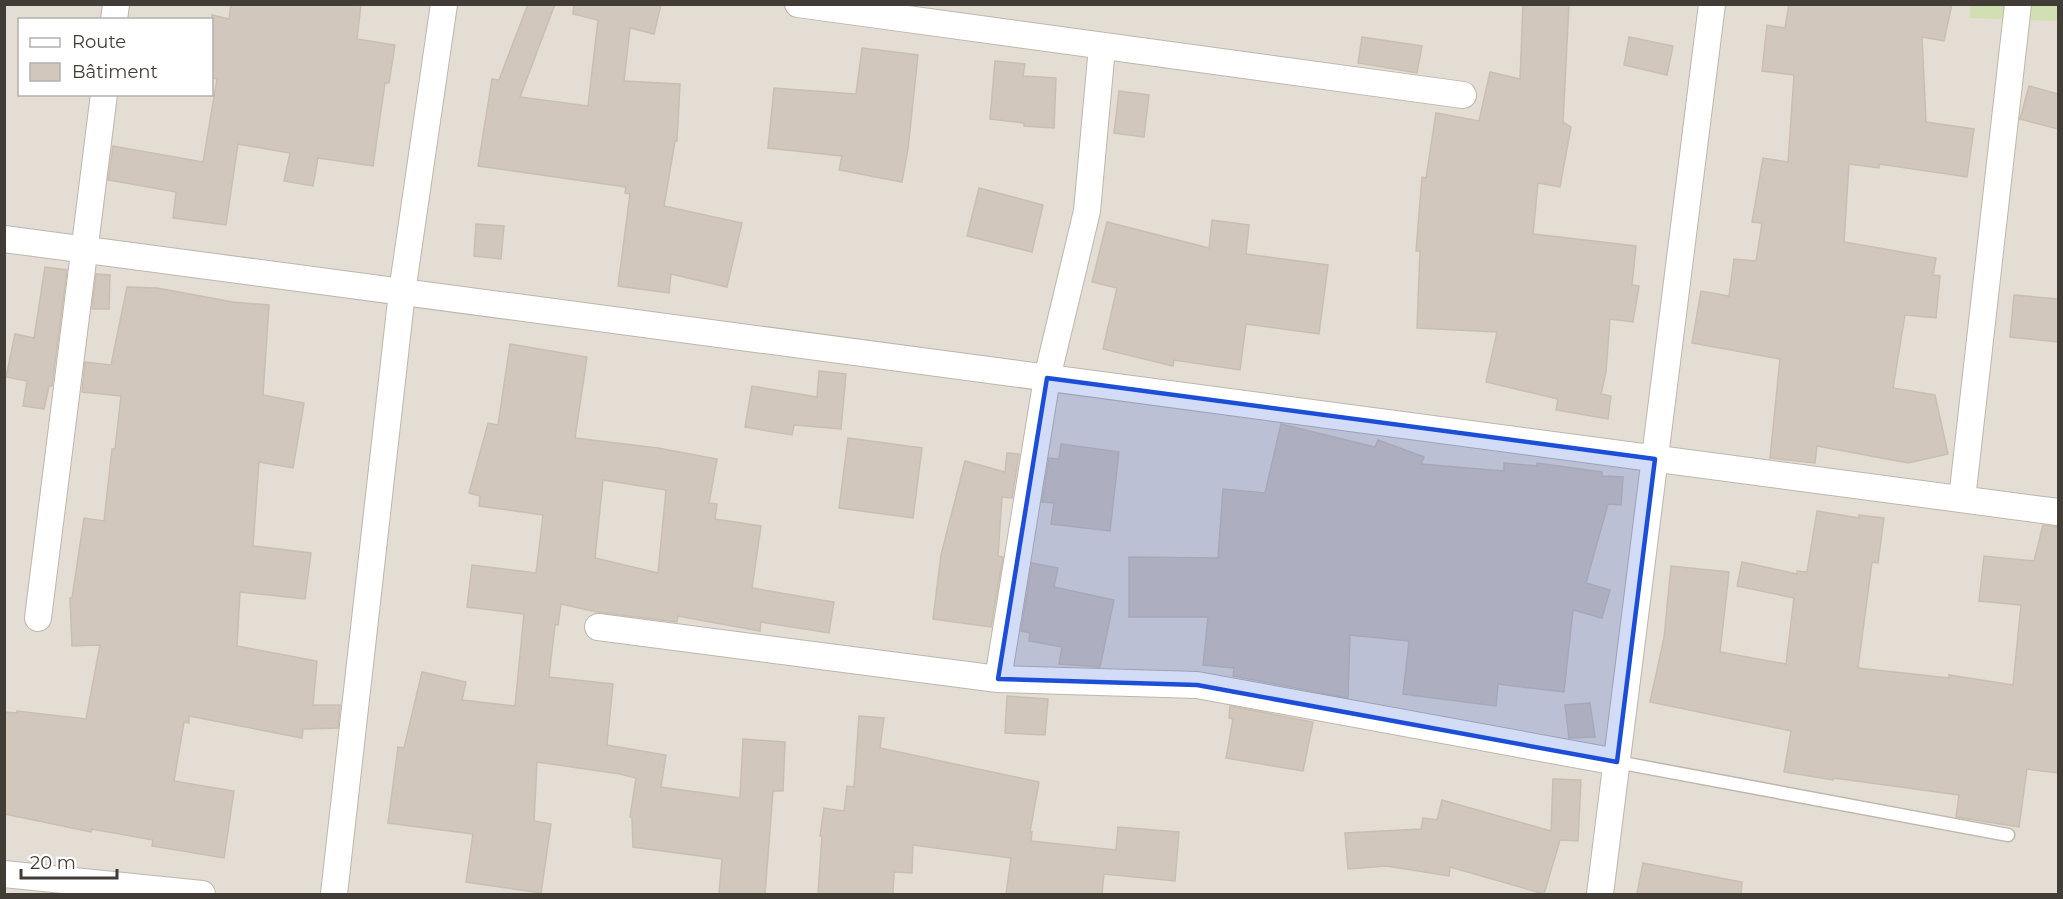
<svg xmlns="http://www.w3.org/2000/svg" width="2063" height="899" viewBox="0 0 2063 899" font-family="Montserrat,sans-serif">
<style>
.residential{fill:#e4ddd4;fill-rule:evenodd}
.green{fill:#d0e0b3}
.building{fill:#d1c7bc;stroke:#cabeb0;stroke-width:1.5;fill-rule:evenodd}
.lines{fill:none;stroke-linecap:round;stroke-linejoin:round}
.service-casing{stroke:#beb6ac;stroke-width:15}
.minor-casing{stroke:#beb6ac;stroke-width:28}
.service{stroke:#fff;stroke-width:12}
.minor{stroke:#fff;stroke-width:26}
.marked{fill:#1d4ed8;fill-opacity:0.2;stroke:#1d4ed8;stroke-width:4.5;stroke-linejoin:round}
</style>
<rect width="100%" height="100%" fill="#f0ece5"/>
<path class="residential" d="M 5,5 L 2058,5 L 2058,894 L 5,894 ZM 20,20 L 212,20 L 212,94 L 20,94 Z"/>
<path class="green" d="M 1970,5 L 2058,5 L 2058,21 L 1970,18 Z"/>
<path class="building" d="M 231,4 L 361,4 L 357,39 L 395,45 L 389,83 L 385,83 L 373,166 L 318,158 L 313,186 L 284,181 L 290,153 L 238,144 L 226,225 L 173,218 L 176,192 L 108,180 L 113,146 L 203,162 L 217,79 L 212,78 L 212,15 L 229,19 Z
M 528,4 L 555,4 L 520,97 L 588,106 L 598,20 L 573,14 L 574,4 L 661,4 L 654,34 L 630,28 L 624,81 L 680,84 L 677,141 L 675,141 L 664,206 L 742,223 L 727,287 L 671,274 L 669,293 L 618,286 L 630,194 L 625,193 L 626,187 L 478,166 L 492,79 L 499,80 Z
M 1523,4 L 1569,4 L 1563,122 L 1571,127 L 1560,187 L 1538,183 L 1533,234 L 1636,246 L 1632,285 L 1639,286 L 1633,322 L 1610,319 L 1606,372 L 1601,394 L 1611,396 L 1608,419 L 1556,410 L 1558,399 L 1486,382 L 1497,332 L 1417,328 L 1420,251 L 1416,251 L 1422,177 L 1426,178 L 1436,113 L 1479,121 L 1490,72 L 1520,79 Z
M 1789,4 L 1952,4 L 1944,41 L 1922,37 L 1926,122 L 1974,129 L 1967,177 L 1879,164 L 1879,168 L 1849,164 L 1844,242 L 1936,258 L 1933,275 L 1940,276 L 1936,318 L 1905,315 L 1893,388 L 1935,395 L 1948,454 L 1908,463 L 1817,446 L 1815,463 L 1770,458 L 1780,359 L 1692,343 L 1701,291 L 1729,296 L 1734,259 L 1756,261 L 1762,223 L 1752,222 L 1763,158 L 1788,162 L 1794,75 L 1762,71 L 1767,25 L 1785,28 Z
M 1362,37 L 1422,46 L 1417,73 L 1358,63 Z
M 1629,37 L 1673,46 L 1667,75 L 1624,65 Z
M 862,48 L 918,55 L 908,149 L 902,182 L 839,170 L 842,156 L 768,148 L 774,88 L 856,94 Z
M 995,61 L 1025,64 L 1023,76 L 1056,78 L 1054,128 L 1024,126 L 1024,123 L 990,119 Z
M 2029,86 L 2058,94 L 2058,129 L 2020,119 Z
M 1119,91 L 1149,95 L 1144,137 L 1114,133 Z
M 979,188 L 1043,205 L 1032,252 L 967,236 Z
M 1212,220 L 1249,225 L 1246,254 L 1328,265 L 1319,334 L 1246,324 L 1240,370 L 1174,360 L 1173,366 L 1103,349 L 1117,288 L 1092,282 L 1107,222 L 1209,248 Z
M 476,224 L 504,226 L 501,259 L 474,256 Z
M 45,267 L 67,270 L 52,386 L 49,386 L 44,409 L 23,406 L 27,381 L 6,377 L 15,334 L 34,338 Z
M 96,274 L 110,275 L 109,309 L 92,309 Z
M 127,287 L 157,288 L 233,302 L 269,305 L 263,395 L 304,403 L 293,468 L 259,462 L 253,546 L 311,553 L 305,599 L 240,592 L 237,646 L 317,661 L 313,705 L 340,705 L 338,728 L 303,729 L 302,738 L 189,716 L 189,723 L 184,722 L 174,781 L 234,791 L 224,858 L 152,846 L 153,840 L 92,829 L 91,832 L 4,814 L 4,712 L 17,713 L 17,711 L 86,719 L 100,645 L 72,646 L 70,598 L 72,598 L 84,518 L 104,521 L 112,449 L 115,449 L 121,396 L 82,392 L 85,362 L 111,365 Z
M 2014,295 L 2058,299 L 2058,342 L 2010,337 Z
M 510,344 L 587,357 L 575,438 L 658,448 L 717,459 L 709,503 L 717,504 L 715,519 L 761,526 L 752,588 L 834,602 L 829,633 L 761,622 L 760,631 L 678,616 L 677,622 L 597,612 L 561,604 L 558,625 L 555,625 L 549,677 L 613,684 L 607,745 L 666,755 L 661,787 L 740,798 L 743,739 L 785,742 L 783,791 L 773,791 L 765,894 L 719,894 L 722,859 L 633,847 L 632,818 L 630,817 L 636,778 L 620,774 L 537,762 L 534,821 L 551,824 L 541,893 L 466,882 L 473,834 L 388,823 L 398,747 L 404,748 L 422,672 L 466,682 L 462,700 L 515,706 L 524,614 L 467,607 L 472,565 L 536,573 L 543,515 L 479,506 L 480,496 L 469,493 L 488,423 L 498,425 ZM 603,480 L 666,490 L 658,573 L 595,558 Z
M 819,371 L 846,374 L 841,429 L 794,425 L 792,435 L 745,427 L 752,386 L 817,397 Z
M 1281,424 L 1375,447 L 1378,440 L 1424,457 L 1421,464 L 1504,471 L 1504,463 L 1537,466 L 1537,463 L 1602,472 L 1602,476 L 1623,477 L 1621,505 L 1608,504 L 1586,583 L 1610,590 L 1602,618 L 1573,610 L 1564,692 L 1498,684 L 1496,706 L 1403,694 L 1409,641 L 1350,635 L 1348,698 L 1233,676 L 1234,668 L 1203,665 L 1208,617 L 1129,617 L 1129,557 L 1218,558 L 1223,489 L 1265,493 Z
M 848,438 L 922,448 L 913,518 L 839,508 Z
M 1061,444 L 1119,452 L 1110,531 L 1051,524 L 1054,503 L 1042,502 L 1049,458 L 1059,459 Z
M 1007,453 L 1019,454 L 1012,498 L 1002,497 L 998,556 L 1003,557 L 991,627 L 933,619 L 941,555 L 965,461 L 1005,472 Z
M 1817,511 L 1859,518 L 1859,515 L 1884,518 L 1878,563 L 1872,562 L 1858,668 L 1949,678 L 1949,675 L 2013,685 L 2021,605 L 1979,601 L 1984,556 L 2034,561 L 2043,525 L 2058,527 L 2058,773 L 2027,769 L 2019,827 L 1956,817 L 1959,795 L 1834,778 L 1833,780 L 1784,772 L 1791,731 L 1650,702 L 1664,638 L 1671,566 L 1729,572 L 1720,652 L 1786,664 L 1794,598 L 1737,586 L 1742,562 L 1797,574 L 1797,571 L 1807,572 Z
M 1032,563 L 1058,568 L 1054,587 L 1114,600 L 1100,667 L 1059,664 L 1062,647 L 1029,641 L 1030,633 L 1021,631 Z
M 1007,696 L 1048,699 L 1045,735 L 1005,733 Z
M 1590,703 L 1595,737 L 1569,738 L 1565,705 Z
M 1230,706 L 1313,722 L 1303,771 L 1226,758 L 1233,719 L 1229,718 Z
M 859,716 L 884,718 L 880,748 L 1039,782 L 1030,832 L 1032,832 L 1031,841 L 1116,850 L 1118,827 L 1179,832 L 1175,881 L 1104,874 L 1102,894 L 1006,894 L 1011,858 L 913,845 L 912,873 L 894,872 L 893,894 L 818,894 L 822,836 L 820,836 L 824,808 L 844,811 L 847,786 L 854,787 Z
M 1553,779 L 1581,780 L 1578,841 L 1560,840 L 1544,894 L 1450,867 L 1449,876 L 1386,866 L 1348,869 L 1345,833 L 1421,829 L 1423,818 L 1437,820 L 1442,800 L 1551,831 Z
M 1643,863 L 1742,882 L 1741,894 L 1637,894 Z"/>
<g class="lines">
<defs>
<path id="service" d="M 1617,762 L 2008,835"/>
<path id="minor" d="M 798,4 L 1463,95
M 114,20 L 116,4
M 4,239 L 2058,512
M 1962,499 L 2018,4
M 38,618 L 104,94
M 598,627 L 998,679 L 1197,685 L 1617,762
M 998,679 L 1047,378 L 1087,211 L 1102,47
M 4,874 L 202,894
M 334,894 L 402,292 L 444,4
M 1600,894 L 1712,4"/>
</defs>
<use href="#service" class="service-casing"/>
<use href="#minor" class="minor-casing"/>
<use href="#service" class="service"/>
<use href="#minor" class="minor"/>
</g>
<path class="marked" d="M 1047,378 L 1655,459 L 1617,762 L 1197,685 L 998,679 Z"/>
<rect width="2063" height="899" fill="none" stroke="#423c36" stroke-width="12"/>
<rect x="18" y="18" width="195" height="78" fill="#ffffff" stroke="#b3b1af" stroke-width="1.5"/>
<rect x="30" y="38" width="30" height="9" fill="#ffffff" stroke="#b3b1af" stroke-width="1.5"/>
<text x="72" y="48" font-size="18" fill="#423c36">Route</text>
<rect x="30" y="63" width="30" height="18" fill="#d1c7bc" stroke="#b3b1af" stroke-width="1.5"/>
<text x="72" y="78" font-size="18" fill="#423c36">Bâtiment</text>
<path d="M21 869v9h96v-9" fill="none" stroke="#423c36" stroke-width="3"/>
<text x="30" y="869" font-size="18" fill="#423c36" stroke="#ffffff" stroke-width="4.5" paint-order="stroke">20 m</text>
</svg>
